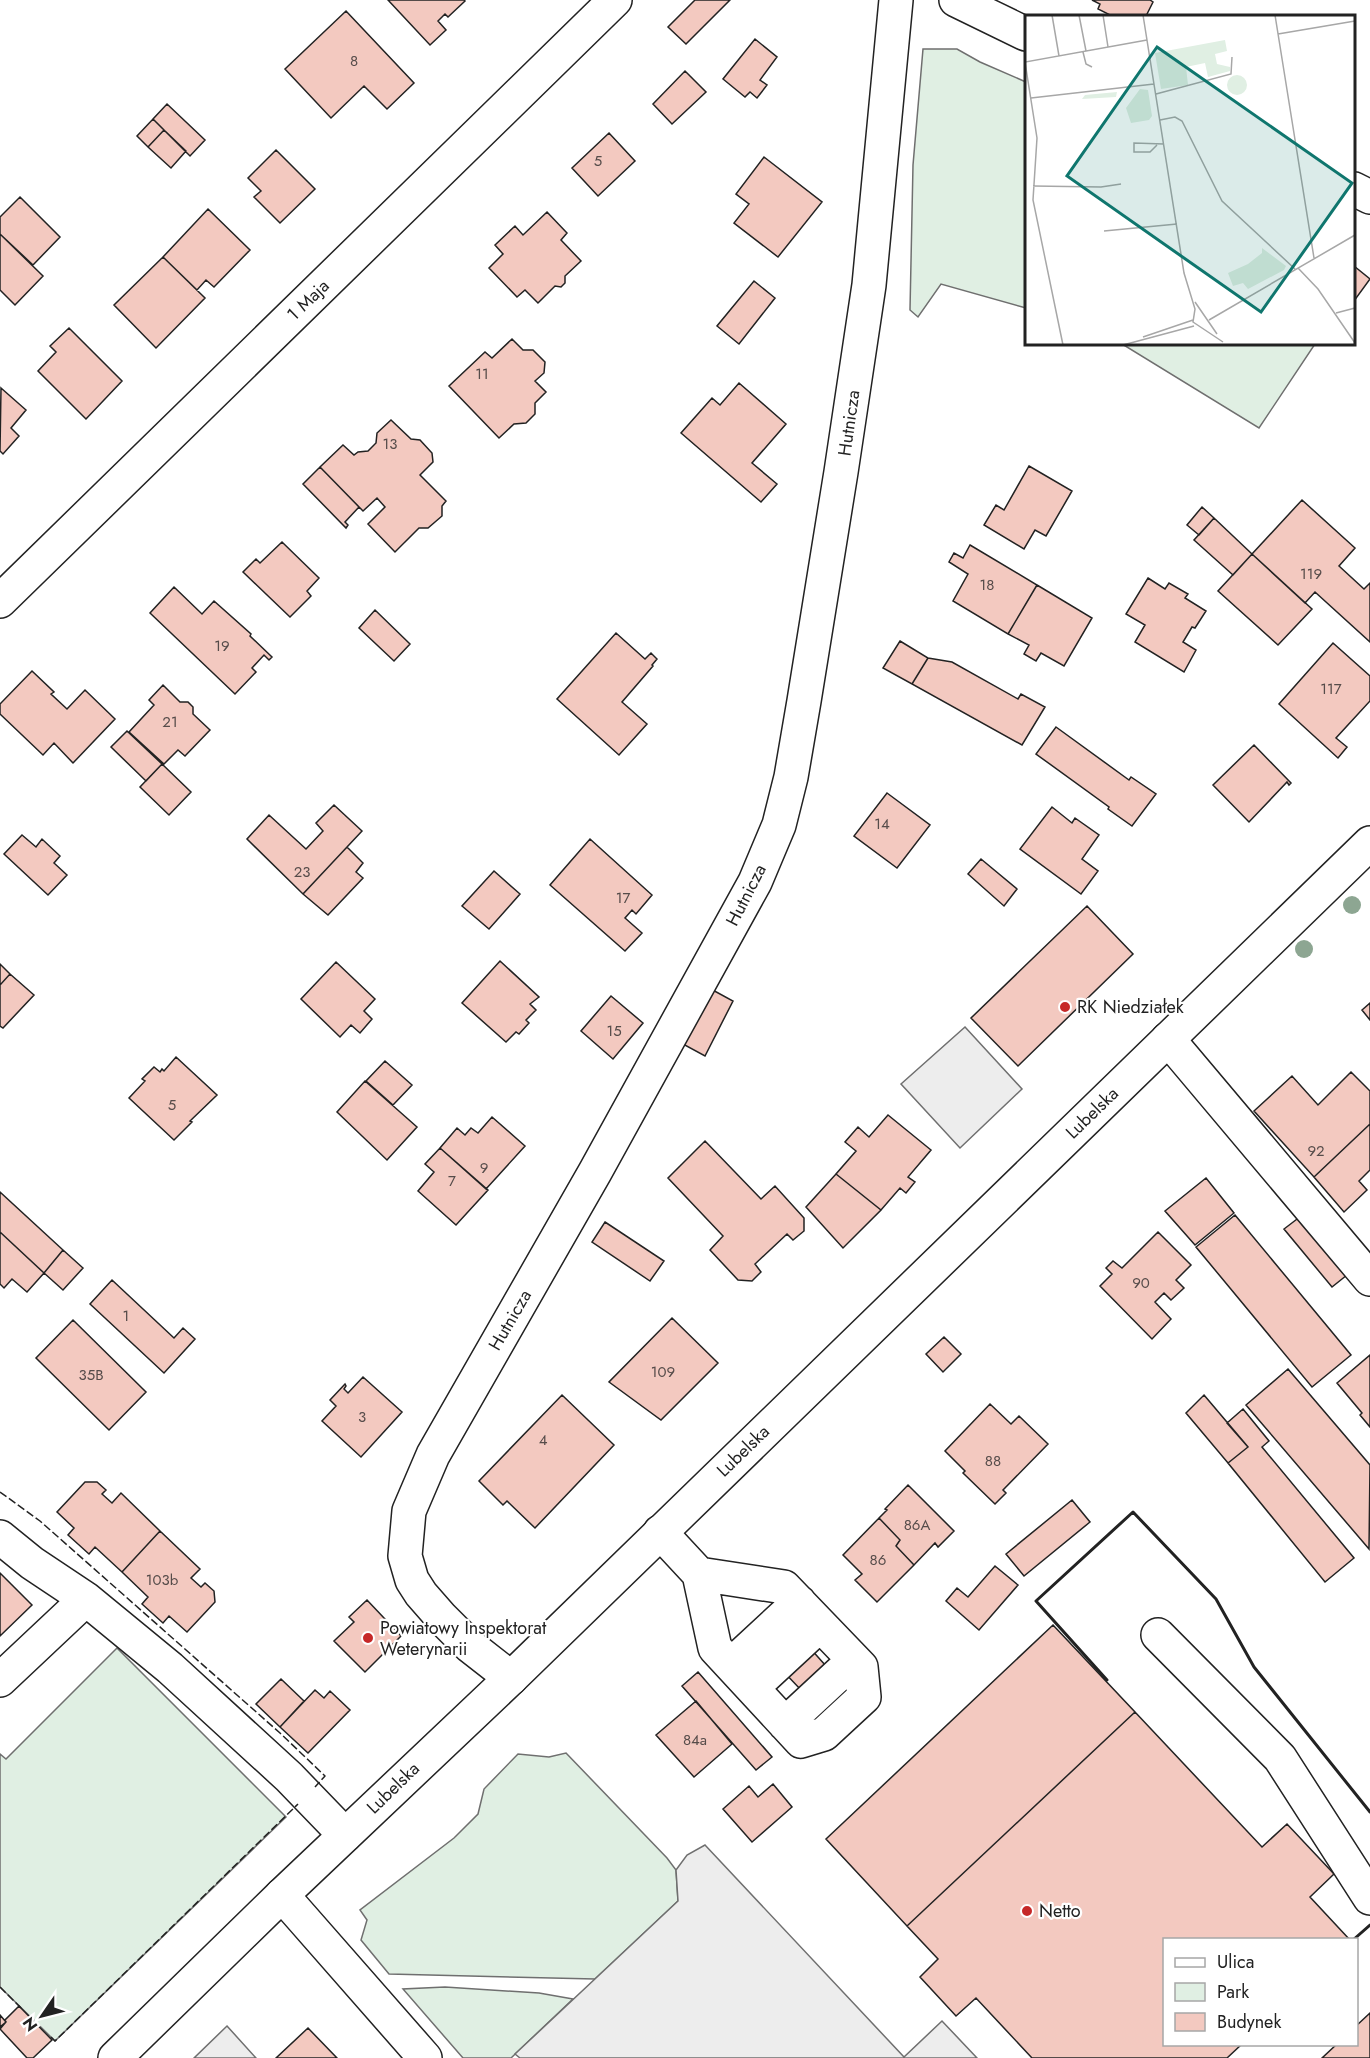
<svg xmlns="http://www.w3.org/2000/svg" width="1370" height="2058" viewBox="0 0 1370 2058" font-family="Jost,sans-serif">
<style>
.green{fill:#e0efe3;stroke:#6f6f6f;stroke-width:1.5}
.parking{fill:#ededed;stroke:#6f6f6f;stroke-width:1.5}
.building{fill:#f3c9c0;stroke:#222;stroke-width:1.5}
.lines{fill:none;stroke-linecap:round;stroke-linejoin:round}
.minor-casing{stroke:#222;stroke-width:36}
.major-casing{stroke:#222;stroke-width:36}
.minor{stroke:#fff;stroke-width:33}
.major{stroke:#fff;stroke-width:33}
.fence{stroke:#222;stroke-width:1.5;stroke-dasharray:8 3;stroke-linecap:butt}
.wall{stroke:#222;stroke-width:3}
.tree{fill:#8da692}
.poi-dot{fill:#c62828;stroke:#fff;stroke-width:2}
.labels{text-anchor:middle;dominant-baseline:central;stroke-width:4.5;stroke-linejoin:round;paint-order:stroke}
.number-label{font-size:15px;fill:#564c4a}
.street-label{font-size:18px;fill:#222;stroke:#fff}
.poi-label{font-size:18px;fill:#222;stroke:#fff;text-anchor:start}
.inset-road{fill:none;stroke:#a7a7a7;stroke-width:1.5}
.view{fill:#0f766e;fill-opacity:0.15;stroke:#0f766e;stroke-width:3}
.inset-edge{fill:none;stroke:#222;stroke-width:3}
</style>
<rect width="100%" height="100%" fill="#fff"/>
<path class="green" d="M 923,49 L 957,49 L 980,62 L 1026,82 L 1026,308 L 941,284 L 918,317 L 910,310 L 913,165 Z
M 1122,344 L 1315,344 L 1259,428 Z
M 117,1648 L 286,1817 L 55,2041 L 0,1987 L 0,1754 L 6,1759 Z
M 566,1753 L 667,1858 L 676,1870 L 678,1901 L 595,1979 L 389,1974 L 361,1940 L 367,1920 L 360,1910 L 454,1838 L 478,1814 L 484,1789 L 518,1754 L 549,1757 Z
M 445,1987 L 539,1993 L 573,1999 L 511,2058 L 463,2058 L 403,1989 Z"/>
<path class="parking" d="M 965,1027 L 1022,1089 L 960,1148 L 901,1084 Z
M 705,1845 L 904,2057 L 942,2021 L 977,2058 L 520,2058 L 515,2054 L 678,1901 L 676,1870 L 687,1855 Z
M 227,2026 L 256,2058 L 194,2058 Z"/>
<path class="building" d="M 388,0 L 464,0 L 465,1 L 448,17 L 445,14 L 438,21 L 446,30 L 430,45 Z
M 695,0 L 730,0 L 686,44 L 668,27 Z
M 1092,0 L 1150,0 L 1153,2 L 1146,16 L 1112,16 L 1098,9 L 1100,4 Z
M 346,11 L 414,83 L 387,109 L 364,86 L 331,118 L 285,69 Z
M 755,39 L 777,57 L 760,80 L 767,85 L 757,98 L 750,92 L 745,97 L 723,79 Z
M 685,71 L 706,92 L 672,124 L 653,104 Z
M 167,104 L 205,140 L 190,156 L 153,119 Z
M 153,119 L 164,130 L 148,147 L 137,136 Z
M 164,130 L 186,151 L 171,168 L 148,147 Z
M 609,133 L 635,161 L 598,196 L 572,168 Z
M 276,150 L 315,189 L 280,223 L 254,197 L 261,191 L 248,178 Z
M 764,157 L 822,202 L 778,257 L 734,223 L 749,204 L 736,194 Z
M 20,197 L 60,237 L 33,265 L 0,234 L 0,217 Z
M 208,209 L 250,250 L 214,287 L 206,280 L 197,290 L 163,257 Z
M 547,212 L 567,233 L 561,240 L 581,261 L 565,276 L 565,283 L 561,287 L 555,286 L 538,303 L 525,290 L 517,297 L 489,268 L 503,254 L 495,245 L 515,226 L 523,235 Z
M 0,234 L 43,276 L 15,305 L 0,290 Z
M 163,257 L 205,298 L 156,348 L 114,305 Z
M 1354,266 L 1370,279 L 1354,301 Z
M 754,281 L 775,298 L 739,344 L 717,326 Z
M 69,328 L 122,381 L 86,419 L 38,371 L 56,352 L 50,346 Z
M 512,339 L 523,350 L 533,350 L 545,362 L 544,373 L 535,381 L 546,392 L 535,403 L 535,414 L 526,423 L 514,424 L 499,438 L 449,386 L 485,352 L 492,358 Z
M 739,383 L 786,424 L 752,463 L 777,484 L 761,502 L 681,433 L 712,398 L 720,405 Z
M 1,388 L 26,410 L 11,428 L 19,436 L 3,454 L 0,451 Z
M 391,420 L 411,439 L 420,440 L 432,453 L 433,462 L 420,475 L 446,501 L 442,506 L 442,516 L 428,528 L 419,528 L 395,552 L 368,524 L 385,507 L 377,498 L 363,511 L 320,467 L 343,445 L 354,455 L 358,452 L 368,451 L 376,443 L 377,433 Z
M 1029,466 L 1072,491 L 1046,536 L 1035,530 L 1024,549 L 984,525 L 996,505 L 1004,510 Z
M 320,467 L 359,507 L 345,522 L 348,525 L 346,528 L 303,484 Z
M 1302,500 L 1355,548 L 1339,566 L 1364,589 L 1370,583 L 1370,642 L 1315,592 L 1305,603 L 1252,554 Z
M 1202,507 L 1214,518 L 1199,535 L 1187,525 Z
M 1214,518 L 1252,554 L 1233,575 L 1194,540 Z
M 282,542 L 319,578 L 307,591 L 311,596 L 290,617 L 243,572 L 256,559 L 260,563 Z
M 970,545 L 1037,585 L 1008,634 L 953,601 L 968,574 L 949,562 L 954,553 L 963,558 Z
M 1252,554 L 1312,609 L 1278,645 L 1218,591 Z
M 1148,578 L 1165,589 L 1169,583 L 1188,594 L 1185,598 L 1206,611 L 1195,628 L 1192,627 L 1183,642 L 1196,650 L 1184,672 L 1135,642 L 1145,625 L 1126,614 Z
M 1037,585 L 1092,618 L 1064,666 L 1041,653 L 1036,661 L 1024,654 L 1029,645 L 1008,634 Z
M 174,587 L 202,614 L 214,601 L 251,634 L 250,636 L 272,657 L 269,660 L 264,655 L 252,668 L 256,672 L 235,694 L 150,613 Z
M 375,610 L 410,644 L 394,661 L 359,628 Z
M 616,633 L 645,659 L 651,653 L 657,659 L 652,665 L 653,666 L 622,702 L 647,724 L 619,755 L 557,699 Z
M 900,641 L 928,658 L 912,684 L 883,668 Z
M 1333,643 L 1370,676 L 1370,701 L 1336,738 L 1347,747 L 1338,758 L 1279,704 Z
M 928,658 L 952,662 L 1018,699 L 1021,694 L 1045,707 L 1022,745 L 912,684 Z
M 32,671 L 54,692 L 51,694 L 67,709 L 85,690 L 115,719 L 73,763 L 54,743 L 43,755 L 0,714 L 0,704 Z
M 163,685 L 180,702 L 188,702 L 193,707 L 193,714 L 210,730 L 185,756 L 178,750 L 164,764 L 129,732 L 154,705 L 149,700 Z
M 1056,727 L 1129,780 L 1131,777 L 1156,794 L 1132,826 L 1108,809 L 1109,807 L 1036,754 Z
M 127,731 L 162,764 L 146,781 L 111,747 Z
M 1254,745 L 1291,783 L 1289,785 L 1287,782 L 1249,822 L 1213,785 Z
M 162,764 L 191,792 L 169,815 L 140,787 Z
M 887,793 L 930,825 L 897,868 L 854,836 Z
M 334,805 L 362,831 L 303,894 L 247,839 L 269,815 L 306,849 L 323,831 L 316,823 Z
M 1052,807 L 1072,823 L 1075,818 L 1099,835 L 1082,859 L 1098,871 L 1081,894 L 1020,849 Z
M 22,835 L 36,847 L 42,839 L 60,856 L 54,863 L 67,875 L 48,895 L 4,854 Z
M 590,839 L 652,895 L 636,914 L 632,910 L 625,918 L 642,933 L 625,951 L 550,885 Z
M 347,847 L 363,863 L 356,872 L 363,878 L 328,915 L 303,894 Z
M 981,859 L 1017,889 L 1004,906 L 968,874 Z
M 494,871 L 520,894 L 489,929 L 462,906 Z
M 1087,906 L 1133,954 L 1018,1066 L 971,1018 Z
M 500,961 L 539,997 L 530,1004 L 536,1010 L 526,1020 L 529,1023 L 519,1034 L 516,1032 L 506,1042 L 462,1003 Z
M 336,962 L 375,999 L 364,1011 L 372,1019 L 360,1033 L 351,1025 L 340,1037 L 301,999 Z
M 0,964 L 10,974 L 0,985 Z
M 10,974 L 34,995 L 3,1028 L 0,1026 L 0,985 Z
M 709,988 L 733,1001 L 705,1056 L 681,1043 Z
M 611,996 L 643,1023 L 613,1059 L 581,1031 Z
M 1370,1003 L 1370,1020 L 1362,1010 Z
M 176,1057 L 217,1095 L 190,1121 L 192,1122 L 174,1140 L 129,1098 L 145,1081 L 142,1079 L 154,1067 L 160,1072 L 162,1069 L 164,1071 Z
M 385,1061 L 412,1085 L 393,1105 L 366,1081 Z
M 1351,1072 L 1370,1091 L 1370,1124 L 1314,1177 L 1254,1111 L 1292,1076 L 1318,1105 Z
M 365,1081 L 417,1127 L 387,1160 L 337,1112 Z
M 888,1115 L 931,1150 L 908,1177 L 915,1182 L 906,1193 L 900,1188 L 881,1210 L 836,1174 L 856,1151 L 845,1142 L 858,1127 L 869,1137 Z
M 492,1117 L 525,1146 L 486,1189 L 440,1148 L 457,1128 L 465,1135 L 471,1128 L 478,1133 Z
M 1370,1124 L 1370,1170 L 1359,1181 L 1367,1190 L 1344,1212 L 1314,1177 Z
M 705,1141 L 761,1199 L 775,1186 L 804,1218 L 804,1231 L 793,1240 L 787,1234 L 755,1264 L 761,1272 L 752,1281 L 738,1280 L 710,1250 L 723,1236 L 668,1178 Z
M 440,1148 L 488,1190 L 456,1225 L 418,1191 L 434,1172 L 425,1164 Z
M 836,1174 L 881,1210 L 843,1248 L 806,1207 Z
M 1206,1178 L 1234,1213 L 1195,1245 L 1165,1211 Z
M 0,1192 L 63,1250 L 44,1273 L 0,1232 Z
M 1305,1213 L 1352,1271 L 1332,1287 L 1284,1229 Z
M 1235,1215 L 1351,1355 L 1312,1387 L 1196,1247 Z
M 605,1222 L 664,1261 L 650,1281 L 592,1242 Z
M 0,1232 L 44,1273 L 27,1292 L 12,1279 L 4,1288 L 0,1284 Z
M 1158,1232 L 1191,1265 L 1176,1280 L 1184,1288 L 1171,1300 L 1164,1293 L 1155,1302 L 1171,1319 L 1152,1339 L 1100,1286 L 1112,1274 L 1106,1268 L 1113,1261 L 1122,1268 Z
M 63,1250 L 83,1268 L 63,1290 L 44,1273 Z
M 112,1280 L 174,1338 L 183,1328 L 195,1339 L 164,1373 L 90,1304 Z
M 672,1318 L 718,1363 L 661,1420 L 609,1382 Z
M 73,1320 L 146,1392 L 109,1430 L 36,1358 Z
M 944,1337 L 961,1354 L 943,1372 L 926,1354 Z
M 1370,1355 L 1370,1427 L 1360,1415 L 1362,1413 L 1337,1383 Z
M 1288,1369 L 1370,1465 L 1369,1549 L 1246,1405 Z
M 363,1377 L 402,1412 L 361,1457 L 322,1421 L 336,1406 L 330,1400 L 345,1384 L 346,1386 L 344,1389 L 348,1393 Z
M 562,1395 L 614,1445 L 535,1528 L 507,1501 L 503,1505 L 479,1481 Z
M 1204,1395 L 1248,1447 L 1228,1463 L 1186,1413 Z
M 990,1404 L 1011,1424 L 1019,1416 L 1048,1444 L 1003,1490 L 1006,1493 L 995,1504 L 963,1473 L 965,1471 L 945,1451 Z
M 1243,1409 L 1269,1441 L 1262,1447 L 1354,1558 L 1325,1582 L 1228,1463 L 1248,1447 L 1227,1423 Z
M 85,1482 L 97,1482 L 106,1490 L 102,1494 L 112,1503 L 121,1493 L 160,1531 L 122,1572 L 95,1547 L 89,1554 L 68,1535 L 74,1528 L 57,1512 Z
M 908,1485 L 954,1531 L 938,1547 L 935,1543 L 914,1565 L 896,1546 L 900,1540 L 879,1518 L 887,1510 L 885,1509 Z
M 1072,1500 L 1090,1522 L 1024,1576 L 1006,1554 Z
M 879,1518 L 900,1540 L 896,1546 L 914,1565 L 877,1602 L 855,1580 L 862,1574 L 843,1555 Z
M 160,1531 L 200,1569 L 191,1578 L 201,1587 L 205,1583 L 214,1591 L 215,1602 L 187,1632 L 169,1616 L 163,1623 L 142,1604 L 148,1597 L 122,1572 Z
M 995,1566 L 1018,1585 L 979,1630 L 946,1601 L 957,1588 L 968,1597 Z
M 0,1573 L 32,1605 L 0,1636 Z
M 367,1600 L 401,1636 L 365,1672 L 334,1641 L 354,1622 L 349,1617 Z
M 1053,1625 L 1135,1712 L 907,1926 L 826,1839 Z
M 809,1647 L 826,1666 L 801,1690 L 783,1671 Z
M 698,1672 L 772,1757 L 756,1770 L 682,1686 Z
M 281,1679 L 304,1701 L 280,1727 L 256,1704 Z
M 315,1690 L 324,1698 L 330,1691 L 350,1710 L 308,1753 L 280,1727 Z
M 696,1701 L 732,1744 L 694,1777 L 656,1735 Z
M 1135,1712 L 1262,1847 L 1287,1824 L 1334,1874 L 1310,1897 L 1350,1940 L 1164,1940 L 1164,2044 L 1242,2044 L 1227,2058 L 1032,2058 L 976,1998 L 956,2016 L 920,1977 L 938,1959 L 907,1926 Z
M 773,1784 L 792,1807 L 752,1842 L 723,1809 L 749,1786 L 758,1797 Z
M 19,2006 L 52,2040 L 33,2058 L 27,2058 L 0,2029 L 6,2022 L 5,2020 Z
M 1370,2013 L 1370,2058 L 1322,2058 L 1337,2044 L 1356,2044 L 1356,2026 Z
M 0,2015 L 6,2022 L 0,2027 Z
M 308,2028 L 337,2058 L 276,2058 Z"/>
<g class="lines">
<defs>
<path id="minor" d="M 956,0 L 1026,34
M 1354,189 L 1370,197
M 0,601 L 615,0
M 1168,1039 L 1370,1279
M 660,1532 L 699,1574 L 715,1648 L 801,1741 L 824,1734 L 864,1697 L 861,1667 L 784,1587 L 699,1574
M 0,1537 L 32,1563 L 86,1599 L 170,1668 L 289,1777 L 345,1835
M 1158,1635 L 1280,1758 L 1370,1898
M 731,1665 L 799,1602
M 511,1678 L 470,1646 L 442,1618 L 421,1594 L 412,1580 L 405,1556 L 409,1511 L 433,1455 L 595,1172 L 755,882 L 779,825 L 791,777 L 804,701 L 841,472 L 869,285 L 896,0
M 0,1680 L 86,1599
M 752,1688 L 820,1625
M 785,1724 L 854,1660
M 282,1895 L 425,2058"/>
<path id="major" d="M 115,2058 L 282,1895 L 511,1678 L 1370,843"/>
</defs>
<use href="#minor" class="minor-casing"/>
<use href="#major" class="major-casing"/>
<use href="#minor" class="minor"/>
<use href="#major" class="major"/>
<path class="fence" d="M 0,1492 L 40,1521 L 280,1733 L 325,1776 L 315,1787
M 0,1987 L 21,2008
M 51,2037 L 55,2041 L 298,1804"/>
<path class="wall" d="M 1107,1680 L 1036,1601 L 1133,1512 L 1216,1599 L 1254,1667 L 1370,1812
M 1353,1940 L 1370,1925"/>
</g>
<g class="tree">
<circle cx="1352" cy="905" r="9"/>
<circle cx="1304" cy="949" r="9"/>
</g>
<g class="poi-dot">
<circle cx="1065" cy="1007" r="6"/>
<circle cx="368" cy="1638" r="6"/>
<circle cx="1027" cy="1911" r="6"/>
</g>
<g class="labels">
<g class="number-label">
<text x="354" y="61">8</text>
<text x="598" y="161">5</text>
<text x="482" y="374">11</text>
<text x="390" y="444">13</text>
<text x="1311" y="574">119</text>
<text x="987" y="585">18</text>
<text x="222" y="646">19</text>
<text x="1331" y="689">117</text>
<text x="170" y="722">21</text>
<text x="882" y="824">14</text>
<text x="302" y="872">23</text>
<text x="623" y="898">17</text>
<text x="614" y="1031">15</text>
<text x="172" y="1105">5</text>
<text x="1316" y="1151">92</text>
<text x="484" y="1168">9</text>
<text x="452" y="1181">7</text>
<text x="1141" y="1283">90</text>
<text x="126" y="1316">1</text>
<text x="663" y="1372">109</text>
<text x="91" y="1375">35B</text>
<text x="362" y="1417">3</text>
<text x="543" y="1440">4</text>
<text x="993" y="1461">88</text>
<text x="917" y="1525">86A</text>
<text x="878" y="1560">86</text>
<text x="162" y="1580">103b</text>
<text x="695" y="1740">84a</text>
</g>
<g class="street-label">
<text transform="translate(308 300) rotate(-44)">1 Maja</text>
<text transform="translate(849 423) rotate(-82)">Hutnicza</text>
<text transform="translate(746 895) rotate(-63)">Hutnicza</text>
<text transform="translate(1092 1113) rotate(-44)">Lubelska</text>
<text transform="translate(510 1320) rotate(-60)">Hutnicza</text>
<text transform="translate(743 1451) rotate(-44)">Lubelska</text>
<text transform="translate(393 1788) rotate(-44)">Lubelska</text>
</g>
<g class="poi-label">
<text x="1077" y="1007">RK Niedziałek</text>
<text x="380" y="1628">Powiatowy Inspektorat<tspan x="380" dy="21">Weterynarii</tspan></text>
<text x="1039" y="1911">Netto</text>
</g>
</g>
<g transform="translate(1025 15)">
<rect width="330" height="330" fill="#fff"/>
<path d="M 200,25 L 202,36 L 190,39 L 192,49 L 205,52 L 205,56 L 183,62 L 180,48 L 161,52 L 163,70 L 136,74 L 130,38 ZM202 70a10 10 0 1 1 20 0a10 10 0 1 1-20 0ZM 115,74 L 123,75 L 127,101 L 124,105 L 106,108 L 101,93 ZM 92,77 L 91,82 L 57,84 L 60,80 ZM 237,233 L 261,251 L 259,255 L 223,274 L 218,268 L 208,271 L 203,258 L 223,249 L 237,238 Z" fill="#e0efe3"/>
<path class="inset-road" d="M 27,0 L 34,41M 54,0 L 61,36M 78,0 L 83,32M 118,0 L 159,258 L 170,294 L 168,307 L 198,327M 250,0 L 289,243M 253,19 L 330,6M 58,37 L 61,49 L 67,52M 131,79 L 206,59 L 207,42M 6,83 L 129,69M 135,105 L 150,102 L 157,106 L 197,186 L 270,254M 132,130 L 125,137 L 109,137 L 109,128 L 139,129M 8,171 L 76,172 L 96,169M 79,216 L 152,209M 273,253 L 293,274 L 330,328M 170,287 L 192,319M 311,298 L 330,293M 184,305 L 330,220M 118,322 L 168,305M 38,330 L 8,185 L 12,123 L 0,47 L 122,25M 98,330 L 169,311"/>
<path class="view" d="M 132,32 L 327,168 L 236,297 L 42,161 Z"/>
<rect width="330" height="330" class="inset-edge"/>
</g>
<rect x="1163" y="1938" width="195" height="108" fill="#ffffff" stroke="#a7a7a7" stroke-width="1.5"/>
<rect x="1175" y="1958" width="30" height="9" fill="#ffffff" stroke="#a7a7a7" stroke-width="1.5"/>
<text x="1217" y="1968" font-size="18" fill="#222222">Ulica</text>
<rect x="1175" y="1983" width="30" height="18" fill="#e0efe3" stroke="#a7a7a7" stroke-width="1.5"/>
<text x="1217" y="1998" font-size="18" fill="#222222">Park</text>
<rect x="1175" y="2013" width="30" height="18" fill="#f3c9c0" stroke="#a7a7a7" stroke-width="1.5"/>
<text x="1217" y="2028" font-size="18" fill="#222222">Budynek</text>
<g transform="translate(42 2016) rotate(235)" stroke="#ffffff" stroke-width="4.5" paint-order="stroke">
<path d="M0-4.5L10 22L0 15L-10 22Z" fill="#222222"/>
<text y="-9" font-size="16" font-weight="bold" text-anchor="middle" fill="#222222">N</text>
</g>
</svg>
